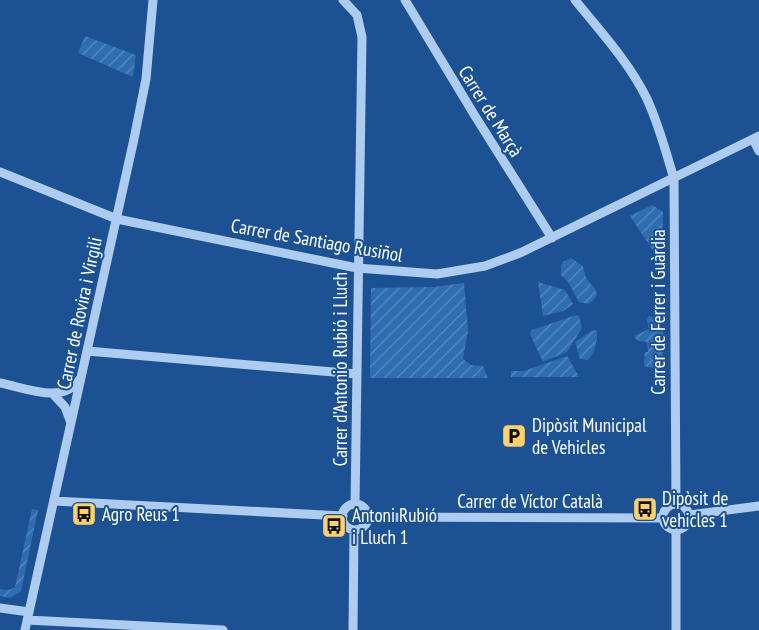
<svg xmlns="http://www.w3.org/2000/svg" width="759" height="630" viewBox="0 0 759 630" font-family="'PT Sans Narrow',sans-serif">
<style>
.garden{fill:url(#garden-furrows)}
.lines{fill:none;stroke-linecap:round;stroke-linejoin:round}
.minor{stroke:#adccef;stroke-width:9}
.labels{text-anchor:middle;dominant-baseline:central;stroke-width:4;stroke-linejoin:round;paint-order:stroke}
.street-label{font-size:19px;fill:#fff;stroke:#1c5293}
.poi-label{font-size:19px;fill:#fff;stroke:#1c5293;text-anchor:start}
</style>
<defs>
<pattern id="garden-furrows" width="10" height="10" patternUnits="userSpaceOnUse" patternTransform="scale(1.25)"><rect width="10" height="10" fill="#2f6db1"/><path d="M-1 1l2-2M0 10L10 0M9 11l2-2" fill="none" stroke="#598ac1"/></pattern>
</defs>
<rect width="100%" height="100%" fill="#1c5293"/>
<path class="garden" d="M 85,36 L 136,55 L 133,77 L 78,53 Z
M 652,205 L 663,212 L 662,256 L 656,255 L 630,216 Z
M 571,258 L 583,266 L 586,278 L 595,289 L 597,295 L 593,301 L 588,304 L 579,302 L 568,282 L 561,275 L 561,267 L 563,262 Z
M 538,282 L 565,290 L 573,304 L 563,311 L 543,316 Z
M 464,283 L 468,331 L 463,359 L 471,365 L 483,366 L 488,378 L 370,378 L 371,288 L 434,287 Z
M 576,315 L 579,316 L 582,328 L 567,352 L 543,362 L 530,334 L 532,330 Z
M 649,316 L 656,319 L 657,329 L 663,331 L 663,377 L 655,377 L 654,368 L 644,366 L 645,352 L 648,352 L 647,342 L 638,341 L 634,336 L 649,329 L 647,320 Z
M 597,330 C 598,338 595,354 588,360 L 580,359 L 575,342 L 591,331 Z
M 567,356 L 579,377 L 511,377 L 511,371 L 524,371 Z
M 32,509 L 38,510 L 21,591 L 10,598 L 0,596 L 0,589 L 9,590 L 15,587 Z"/>
<g class="lines">
<path class="minor" d="M 343,0 L 357,15 L 362,37 L 355,504
M 405,0 L 475,116 L 552,238
M 575,0 C 600,31 629,62 647,99 C 659,125 666,152 674,179 L 676,504
M 753,139 L 759,151
M 0,172 L 117,219 L 357,268 L 437,274 L 485,266 L 520,253 L 759,136
M 87,351 L 357,374
M 0,383 C 26,388 63,405 80,379
M 53,394 L 65,407 L 71,423
M 54,501 L 343,516
M663 517a13 13 0 1 1 26 0a13 13 0 1 1-26 0Z
M342 517a13 13 0 1 1 26 0a13 13 0 1 1-26 0Z
M 689,515 L 759,506
M 368,517 L 663,518
M 676,531 L 676,630
M 0,608 L 29,612
M 27,620 L 223,630
M 25,630 L 134,139 L 146,79 L 153,0
M 353,630 L 354,530"/>
</g>
<defs>
<symbol id="parking-square" viewBox="-11 -11 22 22"><rect x="-9" y="-9" width="18" height="18" rx="4" fill="#ffd16a" stroke="#1c5293"/><path d="M-3.5-5.5H1a3.5 3.5 0 0 1 0 7H-1V5.5H-3.5ZM-1-3.4V-.6H.8a1.4 1.4 0 0 0 0-2.8Z" fill="#111"/></symbol>
<symbol id="bus-square" viewBox="-11 -11 22 22"><rect x="-9" y="-9" width="18" height="18" rx="4" fill="#ffd16a" stroke="#1c5293"/><path d="M-5-6H5V4H4V6H2V4H-2V6H-4V4H-5ZM-3.5-4V0h7V-4ZM-3.5 1.2v1.5H-2V1.2ZM2 1.2v1.5H3.5V1.2Z" fill="#111"/></symbol>
</defs>
<g fill-rule="evenodd">
<use href="#parking-square" x="500" y="422" width="28" height="28"/>
<use href="#bus-square" x="631" y="495" width="28" height="28"/>
<use href="#bus-square" x="70" y="500" width="28" height="28"/>
<use href="#bus-square" x="320" y="512" width="28" height="28"/>
</g>
<g class="labels">
<g class="street-label">
<text transform="translate(491 111) rotate(58)">Carrer de Marçà</text>
<text transform="translate(317 240) rotate(10)">Carrer de Santiago Rusiñol</text>
<text transform="translate(658 312) rotate(-90)">Carrer de Ferrer i Guàrdia</text>
<text transform="translate(79 313) rotate(-78)">Carrer de Rovira i Virgili</text>
<text transform="translate(340 369) rotate(-90)">Carrer d'Antonio Rubió i Lluch</text>
<text x="530" y="501">Carrer de Víctor Català</text>
</g>
<g class="poi-label">
<text x="532" y="425">Dipòsit Municipal<tspan x="532" dy="22">de Vehicles</tspan></text>
<text x="662" y="498">Dipòsit de<tspan x="662" dy="22">vehicles 1</tspan></text>
<text x="102" y="514">Agro Reus 1</text>
<text x="352" y="515">Antoni Rubió<tspan x="352" dy="22">i Lluch 1</tspan></text>
</g>
</g>
</svg>
